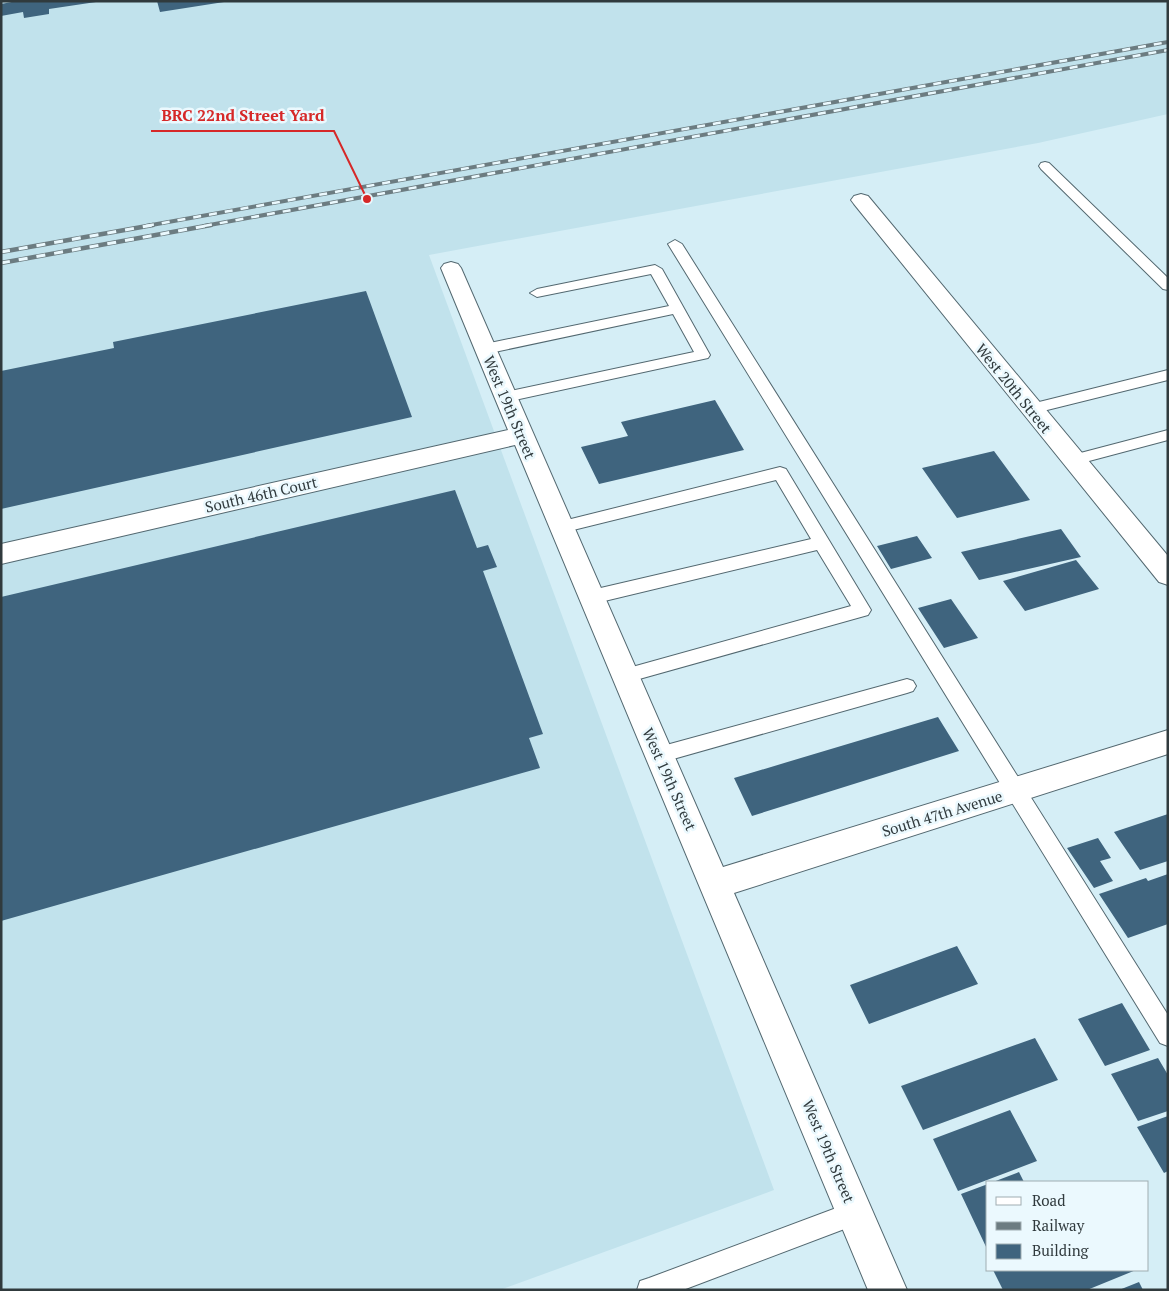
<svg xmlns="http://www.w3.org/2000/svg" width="1169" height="1291" viewBox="0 0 1169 1291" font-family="'PT Serif',serif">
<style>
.built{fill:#c1e2ec}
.building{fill:#3f647e}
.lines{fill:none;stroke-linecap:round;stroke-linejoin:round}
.lane-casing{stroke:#536870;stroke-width:2}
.street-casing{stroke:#536870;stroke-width:2}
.lane{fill:#fff;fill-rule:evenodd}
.street{fill:#fff;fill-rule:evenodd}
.rail-far1-casing{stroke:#6c7c81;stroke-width:4}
.rail-casing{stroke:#6c7c81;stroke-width:4.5}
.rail-far1{stroke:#ebf9fe;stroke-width:2.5;stroke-dasharray:8;stroke-linecap:butt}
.rail{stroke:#ebf9fe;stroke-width:3;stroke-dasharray:9;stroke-linecap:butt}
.labels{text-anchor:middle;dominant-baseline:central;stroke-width:5;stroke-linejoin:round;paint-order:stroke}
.street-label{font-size:15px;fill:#303a3d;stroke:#ebf9fe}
.leader{fill:none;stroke:#d62828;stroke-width:2}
.callout-dot{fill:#d62828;stroke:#ebf9fe;stroke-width:2}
.callout-label{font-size:16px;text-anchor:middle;font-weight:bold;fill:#d62828;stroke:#ebf9fe;stroke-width:5;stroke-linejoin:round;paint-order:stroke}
</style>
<rect width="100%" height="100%" fill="#d5eef6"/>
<path class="built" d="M 1,1 L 1168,1 L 1168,114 L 1038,143 L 429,255 L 774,1190 L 500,1290 L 1,1290 Z"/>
<path class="building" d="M 17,1 L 96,1 L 96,2 L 49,9 L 49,14 L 24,18 L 23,12 L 1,16 L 1,4 Z
M 157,1 L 224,1 L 224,2 L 160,12 Z
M 366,291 L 412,417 L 1,509 L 1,371 L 114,348 L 113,342 Z
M 715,400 L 744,450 L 599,484 L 581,447 L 628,436 L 621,422 Z
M 994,451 L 1030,500 L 957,518 L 922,468 Z
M 455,490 L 477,548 L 488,545 L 497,567 L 483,571 L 543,734 L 529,738 L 540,768 L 1,921 L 1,597 Z
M 1061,529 L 1081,557 L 979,580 L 961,552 Z
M 917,536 L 932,558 L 891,569 L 877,546 Z
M 1076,560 L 1099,589 L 1025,611 L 1003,581 Z
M 951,599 L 978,638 L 944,648 L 918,608 Z
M 938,717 L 959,751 L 752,816 L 734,778 Z
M 1168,814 L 1168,861 L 1140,870 L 1114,832 Z
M 1098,838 L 1111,858 L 1100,861 L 1113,881 L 1094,888 L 1067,848 Z
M 1168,874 L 1168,924 L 1128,938 L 1099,894 L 1146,878 L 1148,881 Z
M 957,946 L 978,984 L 869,1024 L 850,985 Z
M 1122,1003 L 1150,1050 L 1105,1066 L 1078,1019 Z
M 1035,1038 L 1058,1080 L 923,1130 L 901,1086 Z
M 1158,1058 L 1168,1075 L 1168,1111 L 1138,1121 L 1111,1074 Z
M 1010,1110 L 1037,1161 L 958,1191 L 933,1139 Z
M 1168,1116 L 1168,1171 L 1164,1173 L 1137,1127 Z
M 1019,1172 L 1024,1182 L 993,1182 Z
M 988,1184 L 988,1251 L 961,1194 Z
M 993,1270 L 1136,1270 L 1087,1290 L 1003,1290 Z
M 1139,1282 L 1143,1290 L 1119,1290 Z"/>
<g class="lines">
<defs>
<path id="lane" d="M 1045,162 L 1049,163 L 1168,278 L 1168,290 L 1163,289 L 1041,169 L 1039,166 L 1041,163 Z
M 675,240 L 682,244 L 1168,1015 L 1168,1046 L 1160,1043 L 668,244 Z
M 655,265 L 662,269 L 710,355 L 708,358 L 506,402 L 501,400 L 499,397 L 501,394 L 506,392 L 694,352 L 673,314 L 485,354 L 480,352 L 478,349 L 480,346 L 485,344 L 669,306 L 651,274 L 537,297 L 530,293 L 537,289 Z
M 1168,370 L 1168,380 L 1031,414 L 1026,413 L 1024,409 L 1026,405 L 1031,404 Z
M 1168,430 L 1168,440 L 1074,465 L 1069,464 L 1066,460 L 1069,456 Z
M 780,467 L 786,469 L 868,605 L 871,610 L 868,615 L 625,683 L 619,681 L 616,676 L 619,671 L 625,669 L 851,606 L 817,550 L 592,604 L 586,602 L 584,597 L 586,592 L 592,590 L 811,539 L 776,480 L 561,533 L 555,531 L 553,527 L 555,523 Z
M 907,679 L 913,681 L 916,686 L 913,691 L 907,693 L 659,763 L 652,761 L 650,755 L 652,749 L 659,747 Z
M 855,1201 L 863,1205 L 867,1213 L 863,1221 L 855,1225 L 683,1290 L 637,1290 L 640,1281 L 649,1278 Z"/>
<path id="street" d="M 861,194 L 868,196 L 1168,556 L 1168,585 L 1159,582 L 854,204 L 851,200 L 854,196 Z
M 451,262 L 458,264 L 461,268 L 723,867 L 1168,730 L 1168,754 L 734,893 L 907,1290 L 868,1290 L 515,445 L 1,564 L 1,544 L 508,430 L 441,268 L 444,264 Z"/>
</defs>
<use href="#lane" class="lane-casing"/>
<use href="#street" class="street-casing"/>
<use href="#lane" class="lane"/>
<use href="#street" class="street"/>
<defs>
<path id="rail-far1" d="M 146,226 L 1168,42
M 204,226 L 1168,50"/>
<path id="rail" d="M 1,252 L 153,225
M 1,263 L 211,225"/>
</defs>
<use href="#rail-far1" class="rail-far1-casing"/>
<use href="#rail" class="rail-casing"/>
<use href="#rail-far1" class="rail-far1"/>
<use href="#rail" class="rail"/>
</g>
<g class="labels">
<g class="street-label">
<text transform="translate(1014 388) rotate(51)">West 20th Street</text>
<text transform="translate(510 407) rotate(67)">West 19th Street</text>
<text transform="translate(261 494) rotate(-13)">South 46th Court</text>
<text transform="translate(670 779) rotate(66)">West 19th Street</text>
<text transform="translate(942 813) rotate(-17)">South 47th Avenue</text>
<text transform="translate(829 1151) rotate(67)">West 19th Street</text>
</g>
</g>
<path class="leader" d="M367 199L334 131H151"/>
<circle class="callout-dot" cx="367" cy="199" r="5"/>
<g class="callout-label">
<text x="243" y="121">BRC 22nd Street Yard</text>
</g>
<rect width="1169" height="1291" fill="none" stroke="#303a3d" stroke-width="5"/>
<rect x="986" y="1181" width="162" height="90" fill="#ebf9fe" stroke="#a0adb1"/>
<rect x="996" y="1197" width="25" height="8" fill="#ffffff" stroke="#a0adb1"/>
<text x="1032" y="1206" font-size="15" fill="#303a3d">Road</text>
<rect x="996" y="1222" width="25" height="8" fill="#6c7c81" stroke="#a0adb1"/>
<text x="1032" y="1231" font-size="15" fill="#303a3d">Railway</text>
<rect x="996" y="1244" width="25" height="15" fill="#3f647e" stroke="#a0adb1"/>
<text x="1032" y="1256" font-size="15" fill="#303a3d">Building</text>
</svg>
